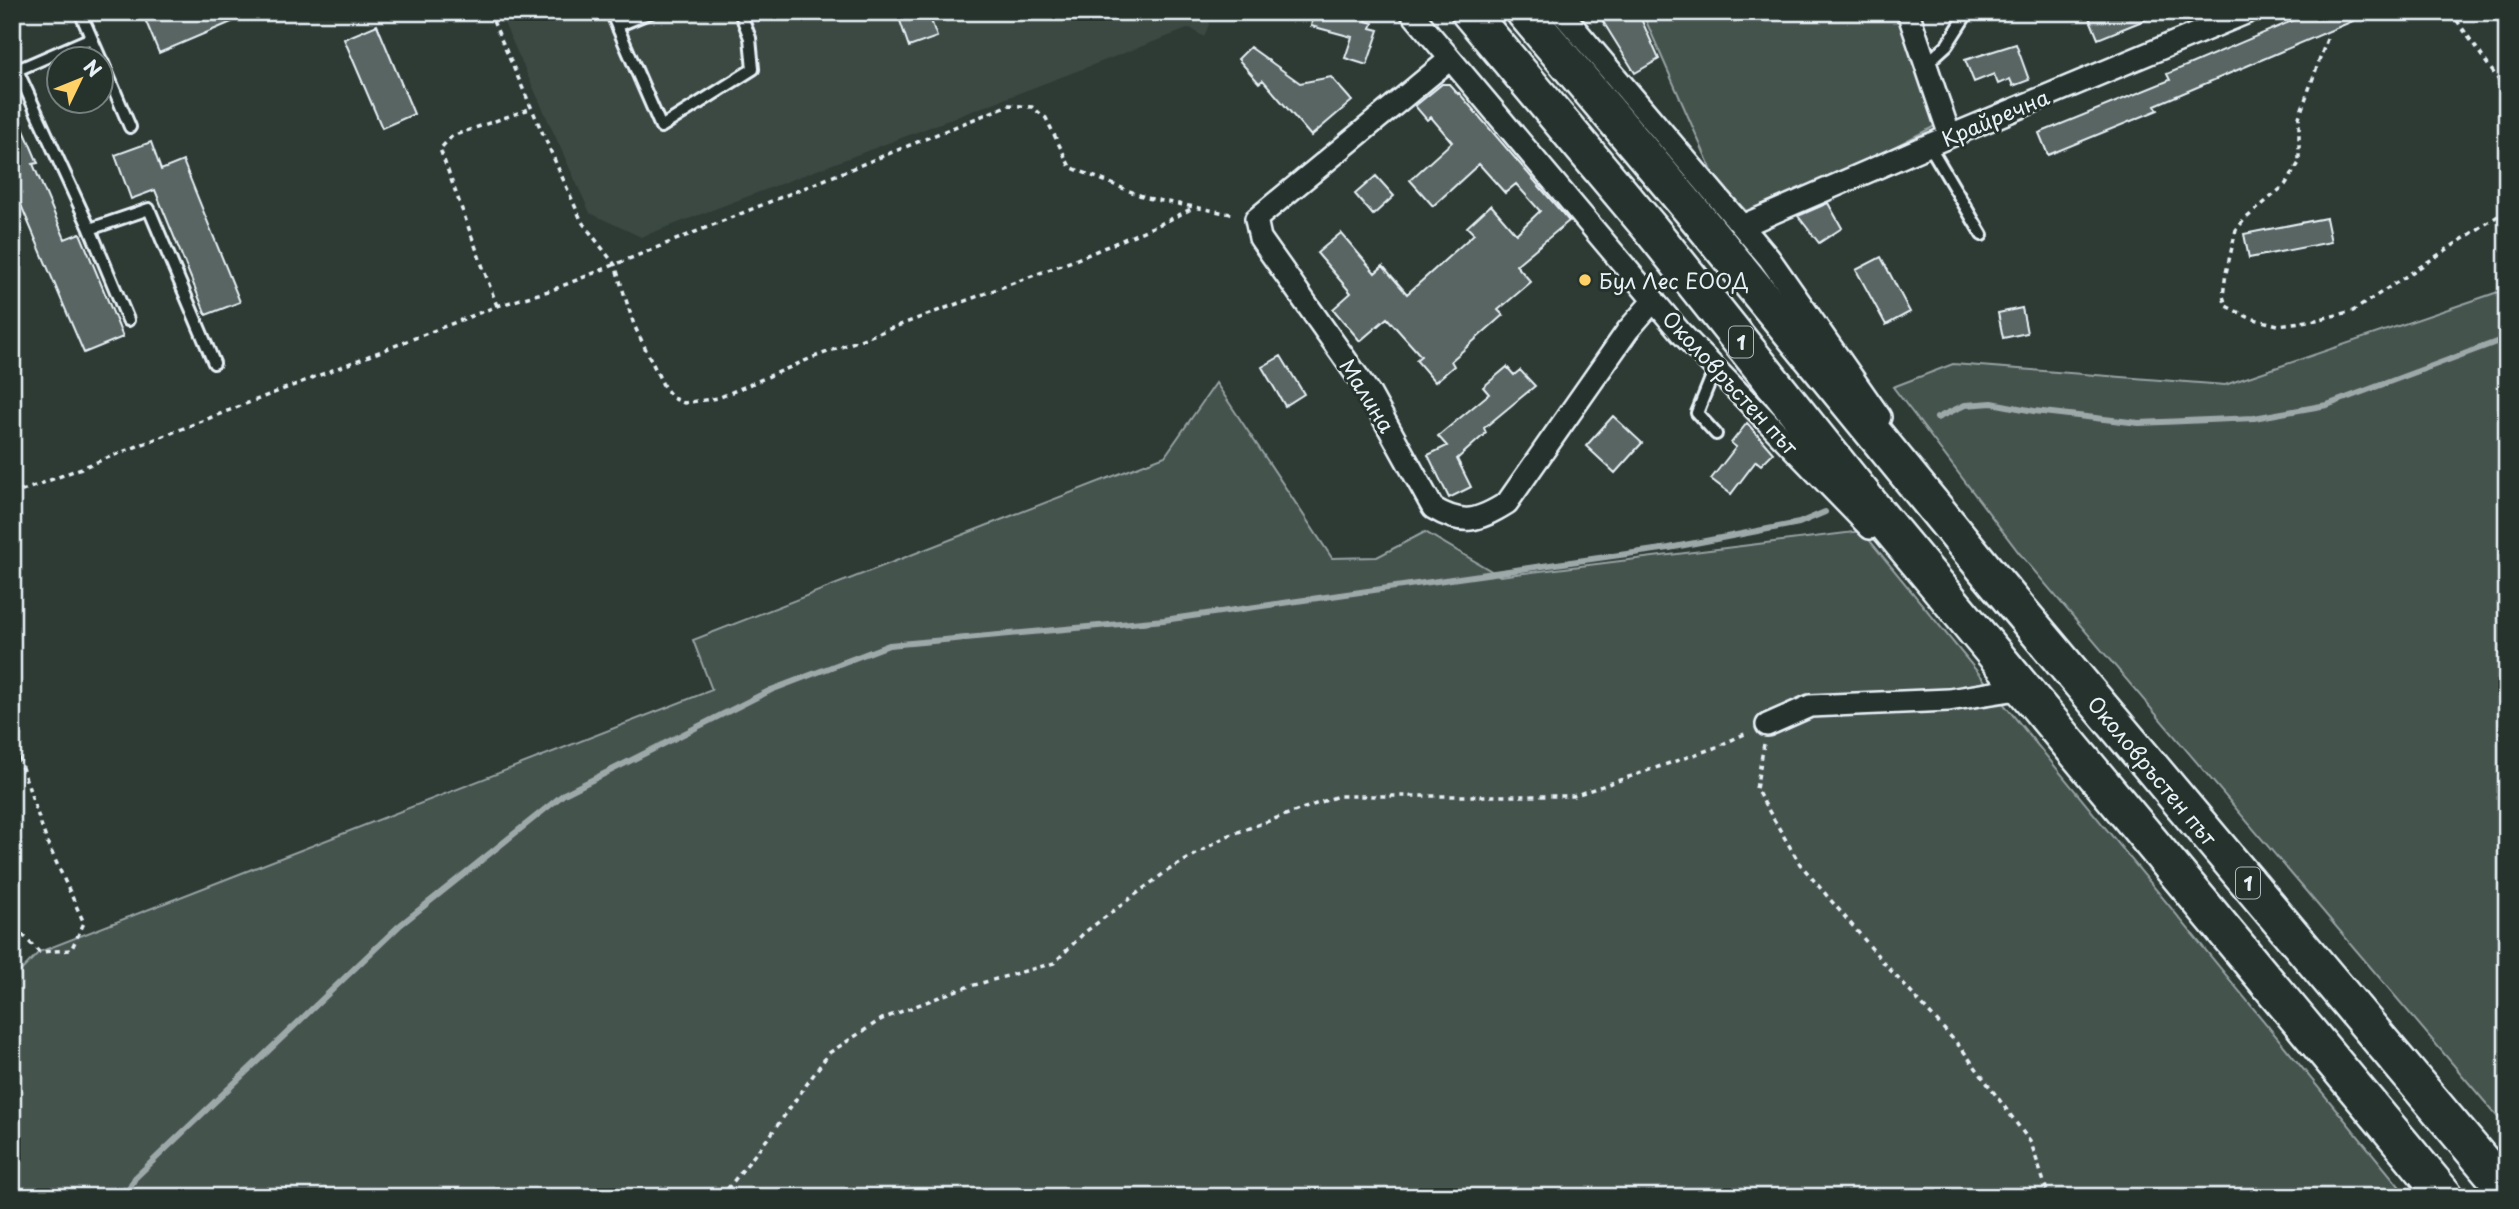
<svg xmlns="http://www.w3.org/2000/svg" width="2519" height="1209" viewBox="0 0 2519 1209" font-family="'Playpen Sans',sans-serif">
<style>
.built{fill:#3b4843}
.green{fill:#45524e;stroke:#96a2a3;stroke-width:2}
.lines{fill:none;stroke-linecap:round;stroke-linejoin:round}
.stream{stroke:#9da8a9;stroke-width:6}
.building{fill:#596563;stroke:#e8f1f8;stroke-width:2}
.service-casing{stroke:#e8f1f8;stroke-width:16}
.minor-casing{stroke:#e8f1f8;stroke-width:26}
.trunk-casing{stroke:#e8f1f8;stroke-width:40}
.path{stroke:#e8f1f8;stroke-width:3.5;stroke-dasharray:5 5;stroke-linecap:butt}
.service{stroke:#26332d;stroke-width:10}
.minor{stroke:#26332d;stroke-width:21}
.trunk{stroke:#26332d;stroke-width:35}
.poi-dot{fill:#ffd166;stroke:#26332d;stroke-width:2.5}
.labels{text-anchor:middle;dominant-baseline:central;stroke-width:6;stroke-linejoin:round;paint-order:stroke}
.shield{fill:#26332d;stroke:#aeb8bb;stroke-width:2}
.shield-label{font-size:19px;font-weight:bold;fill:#e8f1f8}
.street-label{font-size:21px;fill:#e8f1f8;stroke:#26332d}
.poi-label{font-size:21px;fill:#e8f1f8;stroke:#26332d;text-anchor:start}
</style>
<rect width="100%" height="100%" fill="#2e3b35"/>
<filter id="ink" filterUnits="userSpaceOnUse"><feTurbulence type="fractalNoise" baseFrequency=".0143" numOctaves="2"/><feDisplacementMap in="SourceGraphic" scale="14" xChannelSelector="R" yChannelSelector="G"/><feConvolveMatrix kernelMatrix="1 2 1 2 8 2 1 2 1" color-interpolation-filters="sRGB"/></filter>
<g filter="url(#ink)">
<path class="built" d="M 499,12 L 1214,12 L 1204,37 L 1190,28 L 641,237 L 590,213 Z"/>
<path class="green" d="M 1642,12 L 1900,12 L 1937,116 L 1935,126 L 1754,219 L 1716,180 Z
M 2507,289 L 2507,1128 L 2020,554 L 1893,387 L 1953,364 L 2225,385 Z
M 1216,383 L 1332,558 L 1377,557 L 1425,532 L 1500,576 L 1862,531 L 2408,1197 L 12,1197 L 12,980 L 39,952 L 712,690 L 693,640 L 1165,456 Z"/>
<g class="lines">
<path class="stream" d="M 1937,418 L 1965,405 L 1992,403 L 2034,411 L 2139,423 L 2254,418 L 2327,405 L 2507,338
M 125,1197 L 135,1178 L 399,926 L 564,794 L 771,690 L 889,645 L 1164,620 L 1669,548 L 1799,523 L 1825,512"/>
</g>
<path class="building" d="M 142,12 L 255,12 L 159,53 Z
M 897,12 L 928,12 L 937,37 L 909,47 Z
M 1314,12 L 1352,12 L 1367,17 L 1366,21 L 1373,23 L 1371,28 L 1379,30 L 1367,65 L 1345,58 L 1352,37 L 1311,26 Z
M 1597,12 L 1638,12 L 1659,59 L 1635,73 Z
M 2087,12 L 2162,12 L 2162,13 L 2098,39 Z
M 2313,12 L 2374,12 L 2155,105 L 2158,110 L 2048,155 L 2039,133 L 2170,80 L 2167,74 Z
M 377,25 L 414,114 L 382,128 L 344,39 Z
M 2016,44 L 2029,80 L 2013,86 L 2010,79 L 1998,84 L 1994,74 L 1974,82 L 1965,60 Z
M 1250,47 L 1300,83 L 1331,77 L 1352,101 L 1311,136 L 1263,80 L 1259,83 L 1238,59 Z
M 1442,84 L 1449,84 L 1458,94 L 1459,93 L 1569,221 L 1516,265 L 1531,282 L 1498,310 L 1503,315 L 1451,361 L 1454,366 L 1435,382 L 1416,360 L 1421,356 L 1387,318 L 1360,341 L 1333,309 L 1351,293 L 1317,253 L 1341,233 L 1375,273 L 1383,266 L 1407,294 L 1474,234 L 1467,227 L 1491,205 L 1516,234 L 1540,211 L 1516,184 L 1505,193 L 1479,164 L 1433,206 L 1410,180 L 1452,142 L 1431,117 L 1427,120 L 1415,106 Z
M 12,102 L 38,163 L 33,164 L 65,239 L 80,233 L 123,337 L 84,353 L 12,184 Z
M 151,142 L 161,170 L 183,161 L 240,302 L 206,315 L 155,190 L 131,199 L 115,155 Z
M 1376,176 L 1394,196 L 1373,215 L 1355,194 Z
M 1828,203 L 1842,228 L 1819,243 L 1798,216 Z
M 2326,218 L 2331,242 L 2249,258 L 2244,234 Z
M 1881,257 L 1910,312 L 1886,325 L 1856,270 Z
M 2022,308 L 2027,333 L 2003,338 L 1998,313 Z
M 1281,356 L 1304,394 L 1285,406 L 1262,367 Z
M 1507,367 L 1514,375 L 1520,370 L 1535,386 L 1484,428 L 1486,433 L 1457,459 L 1471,487 L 1449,498 L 1428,455 L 1447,446 L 1438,436 L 1489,394 L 1483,387 Z
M 1613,416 L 1642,443 L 1615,473 L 1586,446 Z
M 1747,423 L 1773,453 L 1761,465 L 1756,461 L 1731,494 L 1711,479 L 1736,447 L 1731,443 Z"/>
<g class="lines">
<defs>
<path id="service" d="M 80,12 L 101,60
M 611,12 L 661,127 L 753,69 L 750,38 L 740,12
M 617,26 L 651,12
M 12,59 L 90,229 L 128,320
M 102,61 L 130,127
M 1926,64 L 1947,45 L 1968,12
M 17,70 L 91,38
M 1929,145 L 1982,235
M 90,229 L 149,209 L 214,363
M 1713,367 L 1714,371 L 1697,413 L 1716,434"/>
<path id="minor" d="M 1411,12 L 1681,333 L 1870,528
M 1561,12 L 1769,258 L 1880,417
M 1908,12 L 1950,136
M 1450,59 L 1256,219 L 1260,238 L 1370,394 L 1433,508 C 1463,526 1478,521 1507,503 L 1628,330 L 1654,300
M 1742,226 L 1929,145 L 2248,12
M 1767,725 L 1810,706 L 1949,700 L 2024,688"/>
<path id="trunk" d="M 1469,12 L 1650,228 L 1874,509 L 2446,1197
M 1524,12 L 1692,211 L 1989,574 L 2507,1191"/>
</defs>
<use href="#service" class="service-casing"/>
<use href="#minor" class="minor-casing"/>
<use href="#trunk" class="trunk-casing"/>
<path class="path" d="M 489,12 L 582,222 L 615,265 L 634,325 L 664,387 L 673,398 L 684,403 L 718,398 L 814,357 L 1075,260 L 1167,221 L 1193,208
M 2451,12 L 2507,92
M 2327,39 L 2299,117 L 2299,163 L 2285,185 L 2244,220 L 2236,230 L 2226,273 L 2223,296 L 2226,306 L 2250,318 L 2278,325 L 2316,320 L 2353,311 L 2507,210
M 497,306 L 440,149 L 452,136 L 532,108
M 12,495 L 497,306 L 552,290 L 1009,105 L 1032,107 L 1046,118 L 1070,167 L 1147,198 L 1236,215
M 12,738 L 47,842 L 84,923 L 71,950 L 39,952 L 21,933 L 12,895
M 1764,744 L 1756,789 L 1800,864 L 1885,964 L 1962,1049 L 2031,1143 L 2049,1197
M 721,1197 L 772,1133 L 829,1053 L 882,1019 L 960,989 L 1054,963 L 1085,932 L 1167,871 L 1227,836 L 1338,796 L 1573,796 L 1714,748 L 1749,732"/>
<use href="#service" class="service"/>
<use href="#minor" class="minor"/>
<use href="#trunk" class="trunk"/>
</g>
</g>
<circle class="poi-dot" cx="1585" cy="280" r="7"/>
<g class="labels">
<g class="shield">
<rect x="1729" y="326.5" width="24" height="31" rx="5"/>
<rect x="2236" y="867.5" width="24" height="31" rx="5"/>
</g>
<g class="shield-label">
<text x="1741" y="342">1</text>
<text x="2248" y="883">1</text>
</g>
<g class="street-label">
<text transform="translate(1995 117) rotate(-23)">Крайречна</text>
<text transform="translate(1731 382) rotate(47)">Околовръстен път</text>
<text transform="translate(1368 395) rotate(58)">Малина</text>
<text transform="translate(2153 770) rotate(50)">Околовръстен път</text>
</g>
<g class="poi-label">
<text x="1599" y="280">Бул Лес ЕООД</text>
</g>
</g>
<rect width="2519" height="1209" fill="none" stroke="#26332d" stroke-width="42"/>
<rect x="21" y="21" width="2477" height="1167" fill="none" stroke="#e8f1f8" stroke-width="2.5" filter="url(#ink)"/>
<g transform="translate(80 80) rotate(47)"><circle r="33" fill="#26332d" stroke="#747f7e" stroke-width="2"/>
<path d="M0-5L12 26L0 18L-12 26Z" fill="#ffd166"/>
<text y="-10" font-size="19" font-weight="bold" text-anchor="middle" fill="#e8f1f8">N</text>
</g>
</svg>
